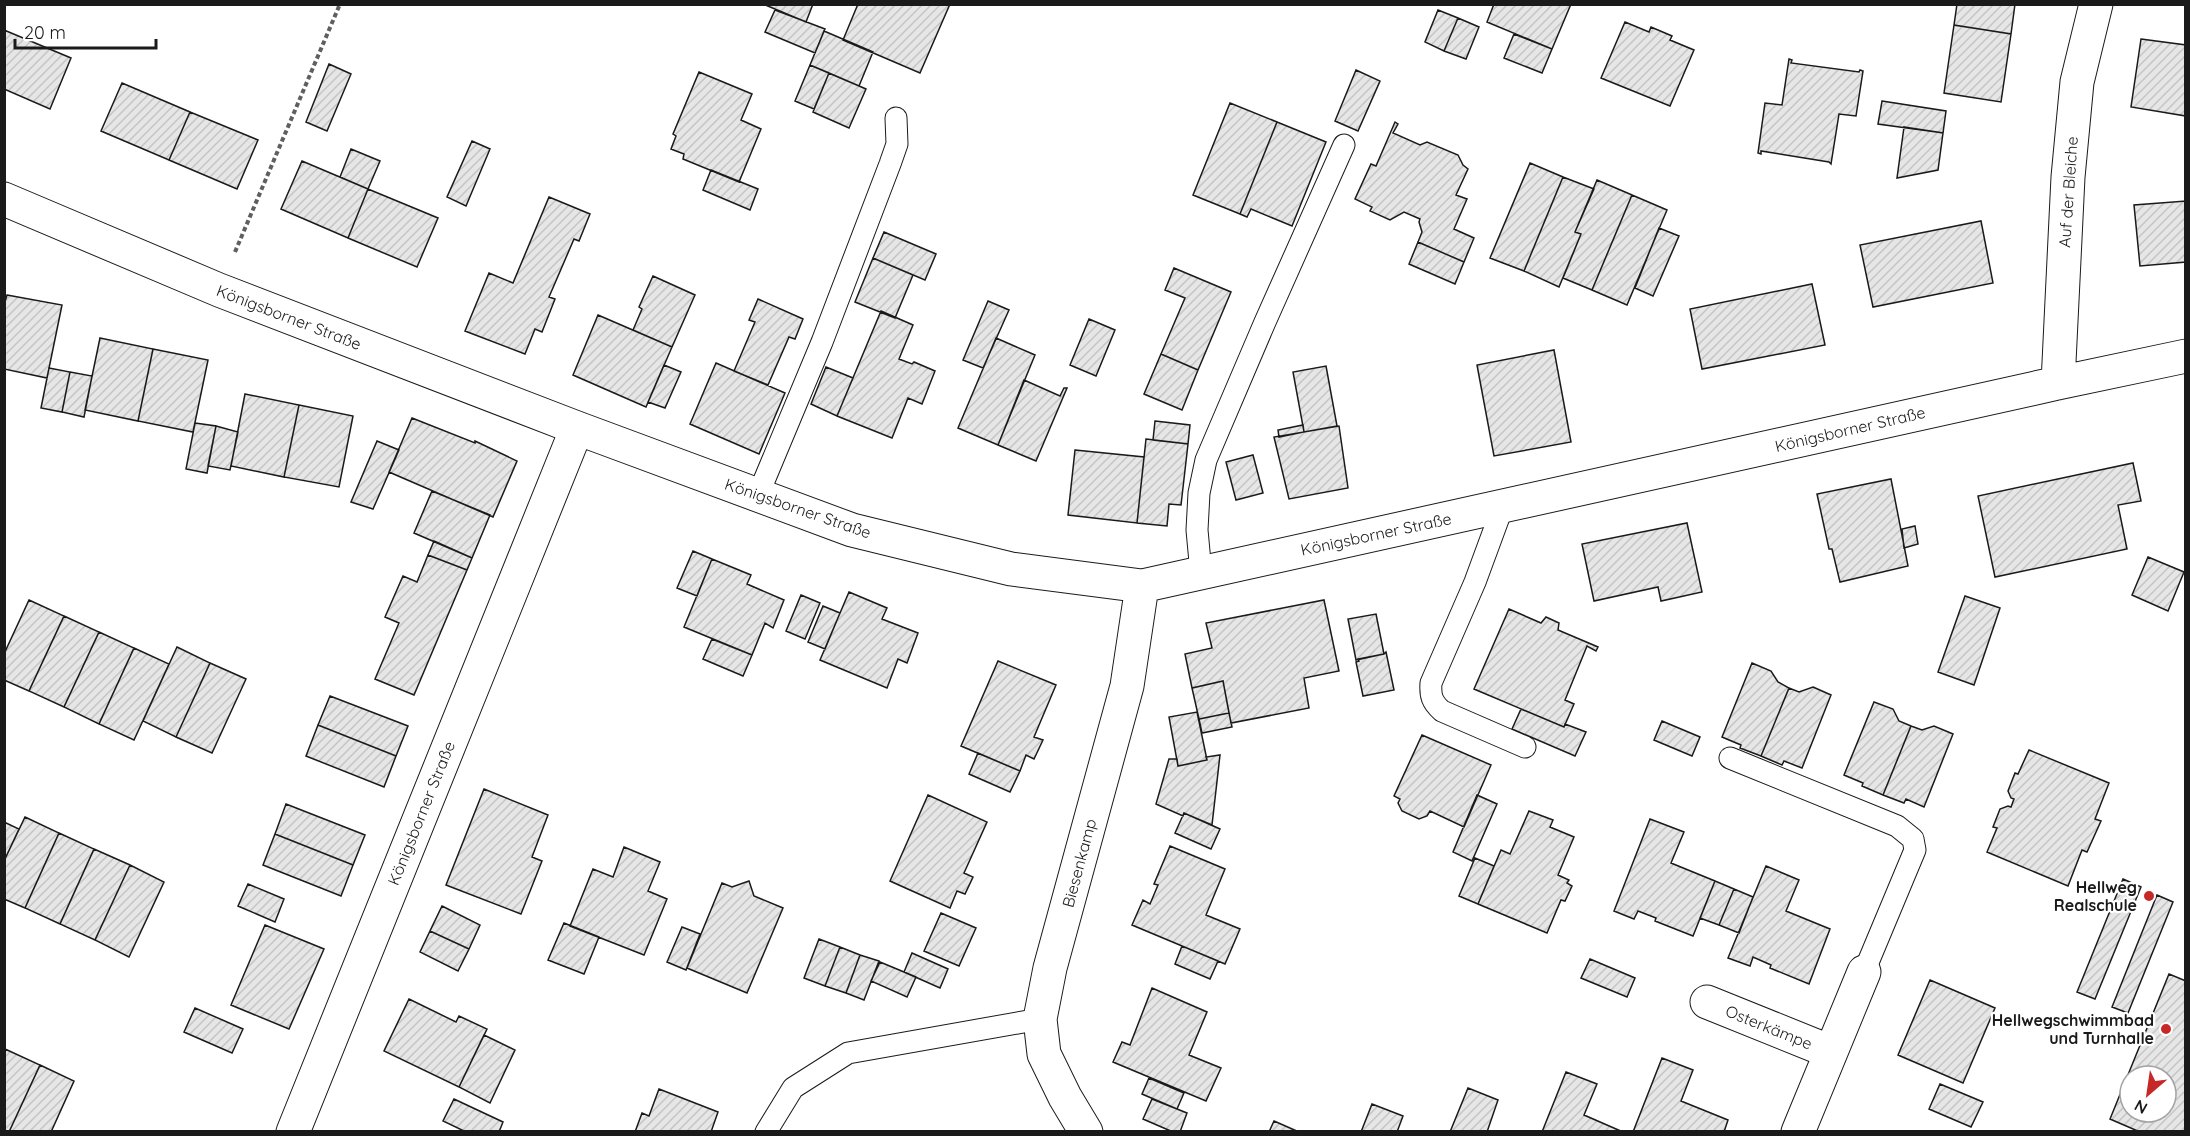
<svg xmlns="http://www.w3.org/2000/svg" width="2190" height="1136" viewBox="0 0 2190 1136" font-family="Quicksand,sans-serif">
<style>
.building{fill:url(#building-hatch);stroke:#1a1a1a;stroke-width:1.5;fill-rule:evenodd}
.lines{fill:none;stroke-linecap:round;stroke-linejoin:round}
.lane-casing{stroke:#1a1a1a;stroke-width:23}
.street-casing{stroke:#1a1a1a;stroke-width:35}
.path{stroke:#5f5f5f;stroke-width:4;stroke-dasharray:4.5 3;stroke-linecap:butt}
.lane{stroke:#fff;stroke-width:21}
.street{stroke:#fff;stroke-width:33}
.poi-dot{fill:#c62828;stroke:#fff;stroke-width:2}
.labels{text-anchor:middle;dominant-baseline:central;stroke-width:4.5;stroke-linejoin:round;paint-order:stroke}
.street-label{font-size:16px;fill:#1a1a1a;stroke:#fff}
.poi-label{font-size:16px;font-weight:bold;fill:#1a1a1a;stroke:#fff;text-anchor:end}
</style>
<defs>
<pattern id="building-hatch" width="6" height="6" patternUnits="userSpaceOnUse" patternTransform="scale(1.5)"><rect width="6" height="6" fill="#e6e6e6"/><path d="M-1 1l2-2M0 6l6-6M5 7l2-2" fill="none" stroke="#c5c5c5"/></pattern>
</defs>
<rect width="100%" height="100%" fill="#fff"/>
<path class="building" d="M 763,4 L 813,4 L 806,22 Z
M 858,4 L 950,4 L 920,73 L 843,40 Z
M 1494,4 L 1571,4 L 1552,49 L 1487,22 Z
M 1957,4 L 2015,4 L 2011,34 L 1954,25 Z
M 775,10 L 825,29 L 815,53 L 765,32 Z
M 1438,10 L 1458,18 L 1444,51 L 1425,42 Z
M 1458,18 L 1479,27 L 1466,59 L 1444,51 Z
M 1625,22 L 1649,32 L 1651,27 L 1672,36 L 1670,40 L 1694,50 L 1670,106 L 1601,78 Z
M 1954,25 L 2011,34 L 2001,102 L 1944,93 Z
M 4,30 L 71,58 L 50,109 L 4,89 Z
M 824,31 L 873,52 L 859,86 L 810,65 Z
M 1514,34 L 1552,49 L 1542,73 L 1504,58 Z
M 2141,39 L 2186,45 L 2186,116 L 2131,107 Z
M 1789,59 L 1792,60 L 1791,63 L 1859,72 L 1860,70 L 1863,71 L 1856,116 L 1839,114 L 1831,164 L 1829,162 L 1761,151 L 1761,154 L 1758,153 L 1765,103 L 1782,105 Z
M 329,64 L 351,74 L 327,131 L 306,122 Z
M 810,65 L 829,73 L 814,109 L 795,101 Z
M 1356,70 L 1380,81 L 1358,131 L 1335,121 Z
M 699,72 L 752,94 L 741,120 L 761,129 L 739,182 L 683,159 L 684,154 L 671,149 L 676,136 L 673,134 Z
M 829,73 L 866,89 L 849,128 L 813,112 Z
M 122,83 L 190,112 L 169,160 L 101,131 Z
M 1882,101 L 1946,111 L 1943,133 L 1878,124 Z
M 1230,103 L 1277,122 L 1240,214 L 1193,195 Z
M 190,112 L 258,140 L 237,189 L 169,160 Z
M 1277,122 L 1326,142 L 1292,226 L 1251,209 L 1247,217 L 1240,214 Z
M 1395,122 L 1398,124 L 1393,133 L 1420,145 L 1427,142 L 1458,155 L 1463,165 L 1468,169 L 1456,195 L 1467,199 L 1454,229 L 1474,238 L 1464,262 L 1418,242 L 1422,232 L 1419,222 L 1420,219 L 1404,212 L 1390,220 L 1370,211 L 1372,207 L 1355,199 L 1371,164 L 1376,166 Z
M 1904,127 L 1943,133 L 1938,170 L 1897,178 Z
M 472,141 L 490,149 L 466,206 L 447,197 Z
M 351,149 L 380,161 L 368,189 L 340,177 Z
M 302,161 L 368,189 L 348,238 L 281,209 Z
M 1530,163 L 1563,177 L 1524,271 L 1490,258 Z
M 711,170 L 758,189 L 750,210 L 703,190 Z
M 1563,177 L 1594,189 L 1575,232 L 1581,234 L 1559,287 L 1524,271 Z
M 1597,180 L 1632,195 L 1592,290 L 1563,278 L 1581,234 L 1575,232 Z
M 368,189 L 438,218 L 417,267 L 348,238 Z
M 1632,195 L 1667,210 L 1627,305 L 1592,290 Z
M 549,197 L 590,214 L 579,241 L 574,239 L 549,297 L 555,299 L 542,332 L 535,329 L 525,354 L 465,331 L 489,273 L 513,283 Z
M 2186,201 L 2186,262 L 2140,266 L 2134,205 Z
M 1981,221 L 1993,283 L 1873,307 L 1860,245 Z
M 1659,228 L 1679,236 L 1653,296 L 1635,288 Z
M 884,232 L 936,254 L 925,280 L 873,258 Z
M 1418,242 L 1464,262 L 1455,284 L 1409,264 Z
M 873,258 L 913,275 L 895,318 L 855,302 Z
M 1174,268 L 1231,292 L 1198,370 L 1161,354 L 1185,298 L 1165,290 Z
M 653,276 L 695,295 L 672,347 L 633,330 L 642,309 L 639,307 Z
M 1812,284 L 1825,345 L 1702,369 L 1690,309 Z
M 7,295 L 62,305 L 47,378 L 4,369 L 4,305 Z
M 758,299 L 803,319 L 795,339 L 789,337 L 768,385 L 734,371 L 755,322 L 749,320 Z
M 988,301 L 1009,310 L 983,368 L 963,360 Z
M 881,311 L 913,325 L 899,359 L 912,364 L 914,362 L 935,371 L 922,404 L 908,398 L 892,438 L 837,416 Z
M 598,315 L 672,347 L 646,407 L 573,375 Z
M 1089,319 L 1115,330 L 1096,376 L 1070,365 Z
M 100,338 L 153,349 L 138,421 L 85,410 Z
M 996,338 L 1035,355 L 998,445 L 958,428 Z
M 153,349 L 208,360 L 193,432 L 138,421 Z
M 1554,350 L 1571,442 L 1494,456 L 1477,365 Z
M 1161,354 L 1198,370 L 1182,410 L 1144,394 Z
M 716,363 L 785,393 L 759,454 L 690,424 Z
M 664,365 L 681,372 L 665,408 L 648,402 Z
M 1326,366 L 1337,426 L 1304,432 L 1293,372 Z
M 826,367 L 853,378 L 837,416 L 811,404 Z
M 49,368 L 70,372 L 62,412 L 41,408 Z
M 70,372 L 92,376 L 84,417 L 62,412 Z
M 1024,380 L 1060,396 L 1064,388 L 1067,388 L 1036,461 L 998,445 Z
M 245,394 L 299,405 L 284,477 L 231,466 Z
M 299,405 L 353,416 L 339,487 L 284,477 Z
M 412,418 L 475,443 L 475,441 L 517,461 L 493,517 L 389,472 Z
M 1155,421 L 1190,425 L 1188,444 L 1153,440 Z
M 195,423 L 216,426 L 207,473 L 186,469 Z
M 1303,425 L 1304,432 L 1279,437 L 1278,430 Z
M 216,426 L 238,432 L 230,470 L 208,466 Z
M 1339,426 L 1348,488 L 1289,499 L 1274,437 Z
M 1146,439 L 1188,444 L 1181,505 L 1169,504 L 1167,526 L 1137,523 Z
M 377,441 L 399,450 L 373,509 L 351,502 Z
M 1075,450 L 1144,457 L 1137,523 L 1068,515 Z
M 1253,455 L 1263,493 L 1236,500 L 1226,462 Z
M 2133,463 L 2141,501 L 2118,505 L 2127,549 L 1995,577 L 1978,496 Z
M 1891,479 L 1908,566 L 1840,582 L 1832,549 L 1829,549 L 1817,494 Z
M 432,491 L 490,515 L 472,558 L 414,533 Z
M 1687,523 L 1702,592 L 1661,601 L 1658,587 L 1594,601 L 1582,544 Z
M 1915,526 L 1918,544 L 1904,548 L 1902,529 Z
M 434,541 L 472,558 L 467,570 L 428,555 Z
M 693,551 L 712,559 L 697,596 L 677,588 Z
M 428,555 L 467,570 L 414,695 L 375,679 L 399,623 L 385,617 L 403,576 L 417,582 Z
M 2148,557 L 2184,572 L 2168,611 L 2132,595 Z
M 712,559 L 751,575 L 747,584 L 784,600 L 773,628 L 765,623 L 752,655 L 684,627 Z
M 849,592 L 887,608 L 882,619 L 918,633 L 907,663 L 898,659 L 887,688 L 820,660 Z
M 801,595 L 820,603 L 805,639 L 786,631 Z
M 1965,596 L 2000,608 L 1974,685 L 1938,672 Z
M 29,600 L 64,616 L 29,691 L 4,680 L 4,654 Z
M 1324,600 L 1339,671 L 1304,678 L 1309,708 L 1231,723 L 1223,681 L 1192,688 L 1185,654 L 1212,648 L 1206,623 Z
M 823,606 L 840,613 L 825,649 L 808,642 Z
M 1509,609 L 1541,623 L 1546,617 L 1559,623 L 1558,630 L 1598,647 L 1596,651 L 1587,646 L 1565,700 L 1574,704 L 1564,727 L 1474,689 Z
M 1376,614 L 1384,654 L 1356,660 L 1348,619 Z
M 64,616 L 99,632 L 64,707 L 29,691 Z
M 99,632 L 134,648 L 99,724 L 64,707 Z
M 712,639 L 752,655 L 743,676 L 703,659 Z
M 177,647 L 210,663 L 176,737 L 143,721 Z
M 134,648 L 169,664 L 134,740 L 99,724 Z
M 1386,652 L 1394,690 L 1363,696 L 1356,662 L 1359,661 L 1358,659 L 1384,654 Z
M 998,661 L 1056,685 L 1034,737 L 1043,740 L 1034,759 L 1026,755 L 1020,771 L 961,746 Z
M 210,663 L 246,679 L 212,753 L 176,737 Z
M 1752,663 L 1771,671 L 1778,682 L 1789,688 L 1761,756 L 1740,748 L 1741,745 L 1722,737 Z
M 1223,681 L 1229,713 L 1199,719 L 1192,688 Z
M 1813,687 L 1831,695 L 1802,768 L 1784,761 L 1782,765 L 1761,756 L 1789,688 L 1799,692 Z
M 330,696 L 408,726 L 396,756 L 318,725 Z
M 1874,702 L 1893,709 L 1899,721 L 1911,726 L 1883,795 L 1862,786 L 1863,783 L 1844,775 Z
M 1521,709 L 1564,727 L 1565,724 L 1586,732 L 1575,756 L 1512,729 Z
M 1197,712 L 1207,760 L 1178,766 L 1169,717 Z
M 1229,713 L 1232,727 L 1202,733 L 1199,719 Z
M 1662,721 L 1700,737 L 1692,756 L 1654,740 Z
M 318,725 L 396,756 L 384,787 L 306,756 Z
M 1911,726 L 1922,730 L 1934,726 L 1953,734 L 1924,807 L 1906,799 L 1904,803 L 1883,795 Z
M 1422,735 L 1491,765 L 1464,827 L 1430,811 L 1427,816 L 1419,819 L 1402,811 L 1398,803 L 1400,799 L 1394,796 Z
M 2029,750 L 2109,783 L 2095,819 L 2101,821 L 2087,852 L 2082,850 L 2068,886 L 1987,852 L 1997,828 L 1993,827 L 2000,809 L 2008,806 L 2011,807 L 2014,799 L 2011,798 L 2008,791 L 2015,773 L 2018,774 Z
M 978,753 L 1020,771 L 1010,792 L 969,774 Z
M 1220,755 L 1212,825 L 1184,813 L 1183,816 L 1156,804 L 1169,759 L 1177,759 L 1178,766 L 1207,760 L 1206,757 Z
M 484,789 L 548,815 L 532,857 L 542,861 L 521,914 L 446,885 Z
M 928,795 L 987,822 L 964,873 L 973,877 L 965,894 L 957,891 L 950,908 L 890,881 Z
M 1477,795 L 1497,804 L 1472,861 L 1453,852 Z
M 286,804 L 365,835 L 353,865 L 275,834 Z
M 1529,811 L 1553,820 L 1550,827 L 1574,837 L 1558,875 L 1569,880 L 1567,883 L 1572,886 L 1565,901 L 1561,900 L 1547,933 L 1478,904 L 1501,850 L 1510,854 Z
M 1184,813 L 1220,829 L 1211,849 L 1175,833 Z
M 25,817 L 59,833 L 25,908 L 4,899 L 4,861 Z
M 1650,819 L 1684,832 L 1671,863 L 1715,881 L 1693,936 L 1655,921 L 1656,918 L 1638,911 L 1634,919 L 1614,911 Z
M 4,822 L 19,829 L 4,861 Z
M 59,833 L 94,849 L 60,924 L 25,908 Z
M 275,834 L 353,865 L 341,896 L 263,865 Z
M 1170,846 L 1225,869 L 1206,915 L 1240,929 L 1225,964 L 1132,925 L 1143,900 L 1150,904 L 1158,885 L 1154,884 Z
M 624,847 L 660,862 L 648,891 L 667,899 L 644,955 L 570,926 L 593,869 L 613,877 Z
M 94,849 L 130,865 L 95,940 L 60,924 Z
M 1475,858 L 1494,866 L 1478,904 L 1459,896 Z
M 130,865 L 164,882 L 129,957 L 95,940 Z
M 1766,866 L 1799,880 L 1786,911 L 1830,929 L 1809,984 L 1770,968 L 1771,965 L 1753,957 L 1750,966 L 1728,958 Z
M 2123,879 L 2141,887 L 2095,999 L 2077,992 Z
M 749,881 L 754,896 L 783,908 L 747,993 L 687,968 L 722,883 L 732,887 Z
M 1715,881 L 1734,889 L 1719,925 L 1700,918 Z
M 248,884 L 284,899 L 275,922 L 238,906 Z
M 1734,889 L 1753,897 L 1739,933 L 1719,925 Z
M 2157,895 L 2173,902 L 2128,1013 L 2112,1007 Z
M 442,906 L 480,925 L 469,949 L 430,931 Z
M 941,913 L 976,928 L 959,966 L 924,951 Z
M 564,923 L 599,937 L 584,974 L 548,960 Z
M 265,925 L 324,949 L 289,1029 L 231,1005 Z
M 682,927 L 700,934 L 686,970 L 667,962 Z
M 430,931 L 469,949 L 458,971 L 420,952 Z
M 819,939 L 840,947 L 825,986 L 804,978 Z
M 1182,946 L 1218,961 L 1210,979 L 1175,964 Z
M 840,947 L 860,955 L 846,993 L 825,986 Z
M 912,953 L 948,969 L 940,988 L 904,972 Z
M 860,955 L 879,961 L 864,1000 L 846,993 Z
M 1590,959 L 1635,978 L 1627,997 L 1581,978 Z
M 880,962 L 916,977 L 907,997 L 871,981 Z
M 2169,974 L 2186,981 L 2186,1132 L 2140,1132 L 2110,1119 ZM 2130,1076 L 2166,1076 L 2166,1112 L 2130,1112 Z
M 1930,980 L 1995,1008 L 1963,1083 L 1898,1055 Z
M 1152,988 L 1207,1012 L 1189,1055 L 1221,1068 L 1206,1101 L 1113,1062 L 1122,1042 L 1130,1045 Z
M 409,999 L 456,1022 L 459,1016 L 487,1029 L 459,1087 L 384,1051 Z
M 195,1008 L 243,1029 L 232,1053 L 184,1032 Z
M 484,1035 L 515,1050 L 490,1103 L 459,1087 Z
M 5,1049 L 40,1065 L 9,1132 L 4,1132 Z
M 1662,1058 L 1693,1070 L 1681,1101 L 1728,1120 L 1724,1132 L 1633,1132 Z
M 40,1065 L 74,1081 L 51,1132 L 9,1132 Z
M 1566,1072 L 1597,1084 L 1584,1115 L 1623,1132 L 1542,1132 Z
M 1149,1078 L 1184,1093 L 1177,1109 L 1142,1094 Z
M 1940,1084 L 1983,1102 L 1971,1127 L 1929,1109 Z
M 1468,1088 L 1498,1100 L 1487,1132 L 1450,1132 Z
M 659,1089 L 718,1112 L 711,1132 L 635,1132 L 642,1113 L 649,1116 Z
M 454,1099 L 503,1122 L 499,1132 L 466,1132 L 443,1121 Z
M 1152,1099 L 1187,1113 L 1180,1132 L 1173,1132 L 1143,1119 Z
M 1372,1104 L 1403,1116 L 1397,1132 L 1361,1132 Z
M 1274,1121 L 1299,1132 L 1269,1132 Z"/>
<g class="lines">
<defs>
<path id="lane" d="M 758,495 L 822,342 L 890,164 L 897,144 L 896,118
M 1503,506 L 1475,582 L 1431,683 C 1430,696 1432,702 1442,711 L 1525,747
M 1201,573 L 1197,530 L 1199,493 L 1206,460 L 1265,322 L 1344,145
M 1730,758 L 1897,826 L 1913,839 L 1915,850 L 1864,972
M 766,1132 L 793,1088 L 848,1053 L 1040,1019"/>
<path id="street" d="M 4,199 L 219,290 L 577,428 L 852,530 L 1011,569 L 1142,586 L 2058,383 L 2186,356
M 2058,383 L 2068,177 L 2077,82 L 2096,4
M 1707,1002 L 1831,1052
M 293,1132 L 577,428
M 1086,1132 L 1065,1097 L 1044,1054 L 1040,1019 L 1050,968 L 1127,686 L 1142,586
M 1798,1132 L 1864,972"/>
</defs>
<use href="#lane" class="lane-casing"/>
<use href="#street" class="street-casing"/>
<path class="path" d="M 235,252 L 340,4"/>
<use href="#lane" class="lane"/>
<use href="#street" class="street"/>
</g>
<g class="poi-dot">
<circle cx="2149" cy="896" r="6"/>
<circle cx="2166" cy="1029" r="6"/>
</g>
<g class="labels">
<g class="street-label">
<text transform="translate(2068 192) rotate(-86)">Auf der Bleiche</text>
<text transform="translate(289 317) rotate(21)">Königsborner Straße</text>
<text transform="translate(1850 429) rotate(-13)">Königsborner Straße</text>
<text transform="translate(798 508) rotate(19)">Königsborner Straße</text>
<text transform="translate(1376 534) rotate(-12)">Königsborner Straße</text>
<text transform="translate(421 813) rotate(-68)">Königsborner Straße</text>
<text transform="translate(1079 863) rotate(-75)">Biesenkamp</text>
<text transform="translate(1769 1027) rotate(22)">Osterkämpe</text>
</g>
<g class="poi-label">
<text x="2137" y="887">Hellweg<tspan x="2137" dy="18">Realschule</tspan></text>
<text x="2154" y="1020">Hellwegschwimmbad<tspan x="2154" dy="18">und Turnhalle</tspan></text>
</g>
</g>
<rect width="2190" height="1136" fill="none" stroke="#1a1a1a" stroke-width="12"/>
<g transform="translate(2148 1094) rotate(209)"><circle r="28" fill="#ffffff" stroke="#a3a3a3" stroke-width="1.5"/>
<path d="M0-4.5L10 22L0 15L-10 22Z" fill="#c62828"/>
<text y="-9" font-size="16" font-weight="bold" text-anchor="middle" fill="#1a1a1a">N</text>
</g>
<path d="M15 39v9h141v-9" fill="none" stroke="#1a1a1a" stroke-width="3"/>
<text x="24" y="39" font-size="18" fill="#1a1a1a" stroke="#ffffff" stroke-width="4.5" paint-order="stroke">20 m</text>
</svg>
